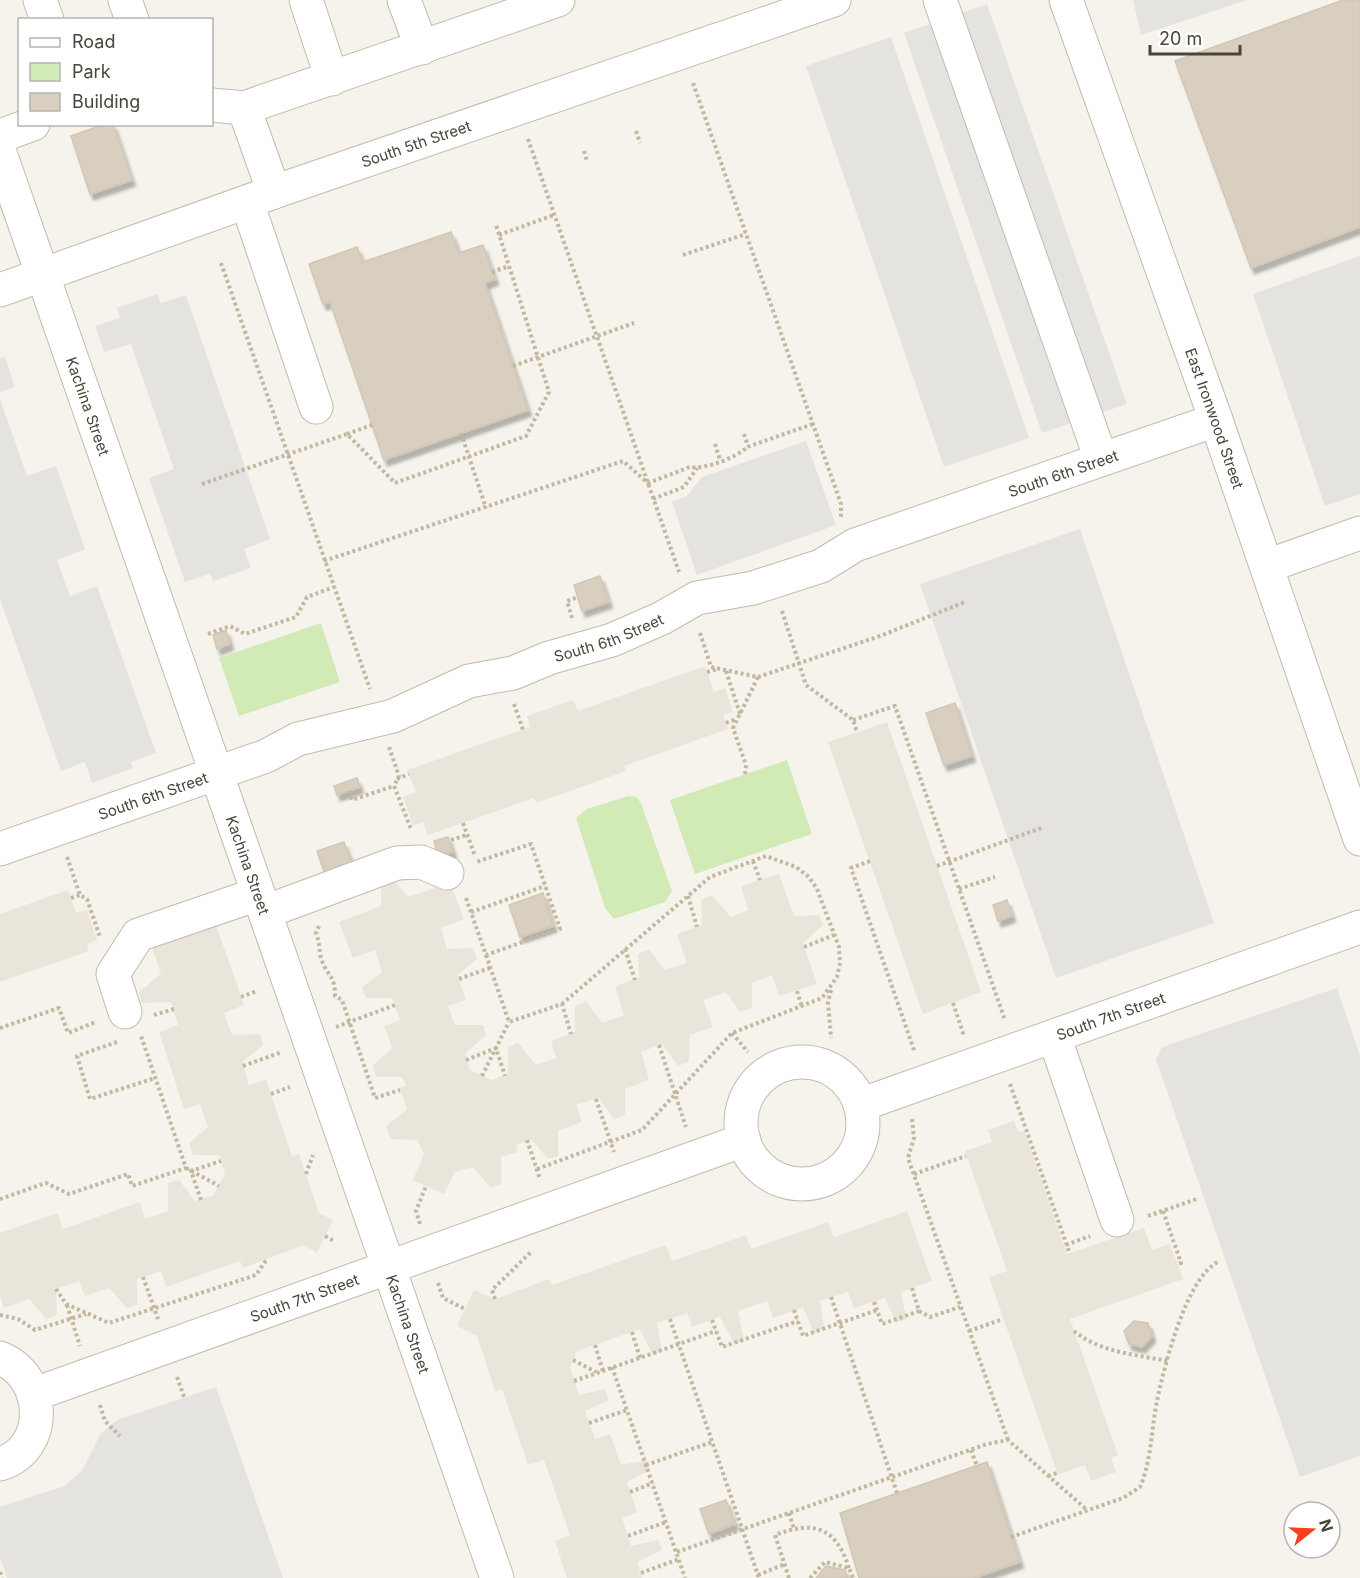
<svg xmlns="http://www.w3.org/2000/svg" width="1360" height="1578" viewBox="0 0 1360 1578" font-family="Inter,sans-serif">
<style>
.residential{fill:#eae5da}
.green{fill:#d2eab5}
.parking{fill:#e5e3e0}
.building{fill:#d8cfc1;stroke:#d3c7b4;stroke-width:1.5;filter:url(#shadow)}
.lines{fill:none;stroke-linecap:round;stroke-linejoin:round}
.minor-casing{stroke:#c2bbae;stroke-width:35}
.path{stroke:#c4b79f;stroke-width:4;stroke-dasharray:3 3;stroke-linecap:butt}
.minor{stroke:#fff;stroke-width:33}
.labels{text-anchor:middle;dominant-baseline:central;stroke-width:6;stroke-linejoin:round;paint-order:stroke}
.street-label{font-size:15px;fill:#4b4439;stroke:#fff}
</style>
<defs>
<filter id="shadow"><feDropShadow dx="3.5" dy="6" stdDeviation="1.5" flood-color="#0004"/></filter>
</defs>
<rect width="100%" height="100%" fill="#f6f3ec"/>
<path class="residential" d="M 705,666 L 714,692 L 725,688 L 733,712 L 723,715 L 728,729 L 624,766 L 626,771 L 536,803 L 534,798 L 428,835 L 423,822 L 413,826 L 403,797 L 416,792 L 407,770 L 530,727 L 527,716 L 573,700 L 578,711 Z
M 887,722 L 981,992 L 923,1014 L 828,742 Z
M 779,874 L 794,916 L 819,915 L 823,925 L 803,943 L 817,984 L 779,996 L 772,975 L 752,983 L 752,1008 L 740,1012 L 726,992 L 703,1000 L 713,1027 L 690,1035 L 689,1062 L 678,1066 L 662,1044 L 641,1052 L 649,1080 L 625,1089 L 625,1115 L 614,1119 L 599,1098 L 576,1105 L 582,1122 L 558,1131 L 558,1156 L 548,1159 L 531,1139 L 516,1145 L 518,1152 L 501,1157 L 501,1184 L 491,1188 L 473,1167 L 455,1172 L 444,1194 L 413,1180 L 424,1154 L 417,1140 L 391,1139 L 386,1126 L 407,1110 L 400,1088 L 406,1085 L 402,1077 L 376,1077 L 373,1065 L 392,1048 L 384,1026 L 400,1020 L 392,998 L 366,998 L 362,987 L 382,972 L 375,950 L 353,958 L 339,922 L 381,906 L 381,882 L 392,879 L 408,897 L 450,883 L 464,919 L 441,928 L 447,949 L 473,948 L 477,959 L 457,975 L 466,1000 L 448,1006 L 455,1025 L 483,1025 L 486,1035 L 465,1054 L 470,1070 L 491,1080 L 508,1074 L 508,1047 L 518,1043 L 536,1065 L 556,1058 L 551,1041 L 575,1032 L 575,1006 L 586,1001 L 602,1023 L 624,1015 L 615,986 L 639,978 L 638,954 L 649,949 L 665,970 L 687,963 L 677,934 L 702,925 L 701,900 L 712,895 L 731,917 L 748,910 L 741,886 Z
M 68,890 L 76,913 L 87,910 L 97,940 L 87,944 L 89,951 L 0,982 L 0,914 Z
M 215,922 L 244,1005 L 224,1013 L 232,1035 L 260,1034 L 263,1045 L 242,1062 L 249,1085 L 266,1080 L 292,1156 L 299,1154 L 319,1213 L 333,1220 L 317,1253 L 304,1245 L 243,1268 L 240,1261 L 166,1287 L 161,1271 L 137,1279 L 137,1305 L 127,1308 L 109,1288 L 85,1296 L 79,1281 L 56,1289 L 57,1315 L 46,1319 L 29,1299 L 4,1308 L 0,1296 L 0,1233 L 58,1213 L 63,1229 L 140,1202 L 145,1219 L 168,1211 L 168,1183 L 179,1180 L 195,1201 L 214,1195 L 225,1174 L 219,1155 L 193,1155 L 189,1143 L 208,1127 L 200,1104 L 184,1109 L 159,1032 L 178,1025 L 171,1002 L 142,1003 L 139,992 L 161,974 L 151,945 Z
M 1014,1121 L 1018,1132 L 1024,1131 L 1067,1254 L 1144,1228 L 1152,1250 L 1170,1244 L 1183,1279 L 1070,1319 L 1118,1455 L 1111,1458 L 1116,1472 L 1091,1481 L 1085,1465 L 1058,1475 L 989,1277 L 1007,1271 L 965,1151 L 992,1142 L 988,1130 Z
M 907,1211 L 932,1281 L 901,1292 L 906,1319 L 896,1323 L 885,1298 L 854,1308 L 848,1292 L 820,1301 L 824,1329 L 814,1333 L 803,1307 L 773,1318 L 767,1301 L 738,1311 L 744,1340 L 734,1344 L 720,1317 L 692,1327 L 687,1313 L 657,1323 L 662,1351 L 653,1355 L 640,1329 L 577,1351 L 570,1367 L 579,1395 L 605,1389 L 609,1400 L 585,1411 L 595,1439 L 610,1434 L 621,1465 L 647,1460 L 650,1470 L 627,1482 L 637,1512 L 622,1518 L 631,1546 L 658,1540 L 662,1550 L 637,1562 L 642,1578 L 567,1578 L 555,1541 L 570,1535 L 544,1460 L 528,1465 L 502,1389 L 495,1391 L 477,1336 L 457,1326 L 474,1290 L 495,1299 L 549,1279 L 552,1285 L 666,1245 L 672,1261 L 746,1235 L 751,1249 L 828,1222 L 834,1237 Z"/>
<path class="green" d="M 321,623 L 340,682 L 239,716 L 219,658 Z
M 787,760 L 812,834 L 695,874 L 670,800 Z
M 628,796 L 636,797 L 641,803 L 672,891 L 665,902 L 614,919 L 605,908 L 576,818 L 587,809 Z"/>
<path class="parking" d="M 1133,0 L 1247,0 L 1141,35 Z
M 987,4 L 1127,404 L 1042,433 L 904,33 Z
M 891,37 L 1029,438 L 944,467 L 806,66 Z
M 1360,256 L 1360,494 L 1325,506 L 1253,294 Z
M 157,294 L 161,303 L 186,295 L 270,539 L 244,549 L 251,568 L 213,581 L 210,574 L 185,582 L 149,478 L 174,469 L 131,344 L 104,352 L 95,326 L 120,318 L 117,308 Z
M 5,357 L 15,387 L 0,392 L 0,358 Z
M 0,399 L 27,476 L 56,466 L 85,549 L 57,560 L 70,596 L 97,586 L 156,753 L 131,762 L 133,768 L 92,783 L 85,762 L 61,771 L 0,599 Z
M 806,441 L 836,525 L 697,575 L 672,502 L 687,496 L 702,477 Z
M 1080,529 L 1214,923 L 1056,978 L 920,584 Z
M 1337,988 L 1360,1056 L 1360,1456 L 1300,1477 L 1156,1059 L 1162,1047 Z
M 216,1387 L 283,1578 L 7,1578 L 0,1558 L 0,1507 L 64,1486 L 82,1471 L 101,1433 L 117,1420 Z"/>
<path class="building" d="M 1343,0 L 1360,0 L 1360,227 L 1251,268 L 1175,61 Z
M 105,124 L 113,124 L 132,180 L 90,194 L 71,136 Z
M 451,232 L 459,253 L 483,245 L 495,279 L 485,283 L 528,410 L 384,460 L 330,302 L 323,304 L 309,264 L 357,247 L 363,262 Z
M 600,576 L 609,602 L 582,611 L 574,585 Z
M 226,630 L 230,644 L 217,649 L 213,635 Z
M 955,703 L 972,756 L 944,765 L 926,713 Z
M 357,778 L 360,787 L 337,795 L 334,786 Z
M 448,837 L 453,852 L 438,857 L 434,841 Z
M 344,842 L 353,868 L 326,877 L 317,851 Z
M 543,893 L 553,926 L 520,937 L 509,905 Z
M 1007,900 L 1012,916 L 998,921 L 993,905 Z
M 1134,1321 L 1148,1323 L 1152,1336 L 1142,1347 L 1129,1344 L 1124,1331 Z
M 987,1462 L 1020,1562 L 974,1578 L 859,1578 L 840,1513 Z
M 726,1500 L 735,1524 L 709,1534 L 700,1509 Z
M 826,1566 L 845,1570 L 848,1578 L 816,1578 Z"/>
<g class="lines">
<defs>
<g id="minor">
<path d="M 40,0 L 47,20"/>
<path d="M 125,0 L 132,20"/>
<path d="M 306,0 L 332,79"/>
<path d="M 404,0 L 422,48"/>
<path d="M 940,0 L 1101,459"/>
<path id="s1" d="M 1066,0 L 1216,420 L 1360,839"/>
<path d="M 212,105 L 244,108"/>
<path d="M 0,136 L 33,124"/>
<path id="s2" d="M 0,153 L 497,1578"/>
<path d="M 274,192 L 244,108 L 558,0"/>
<path d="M 247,202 L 316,407"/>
<path id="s3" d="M 0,290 L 274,192 L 834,0"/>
<path d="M 1267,566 L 1360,533"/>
<path id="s4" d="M 0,849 L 266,756 L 298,739 L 393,716 L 469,681 L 513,673 L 549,658 L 612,640 L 662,618 L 697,598 L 753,588 L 821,566 L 855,545 L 1216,420"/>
<path d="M 265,912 L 397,863 L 421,862 L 447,873"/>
<path d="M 125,1012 L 113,974 L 138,935 L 258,894"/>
<path d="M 1054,1036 L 1117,1220"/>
<circle cx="802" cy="1123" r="61"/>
<path id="s5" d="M 860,1105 L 1360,927"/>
<path d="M 0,1358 C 46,1376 51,1448 0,1464"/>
<path id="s6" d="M 35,1394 L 744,1140"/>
</g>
</defs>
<use href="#minor" class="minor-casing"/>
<path class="path" d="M 693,83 L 841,504 L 841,519
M 636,131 L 640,143
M 528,139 L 679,572
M 584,151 L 587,161
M 499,235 L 554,215
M 683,255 L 746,234
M 221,263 L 370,689
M 492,272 L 509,266
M 513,366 L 634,323
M 461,433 L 486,508
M 347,434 L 372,425
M 744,434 L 748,446
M 715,444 L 720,460
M 202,484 L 347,434 L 395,483 L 526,436 L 549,392 L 496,225
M 653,499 L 684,487 L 697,468
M 324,561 L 623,461 L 648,483 L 690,467 C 704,470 738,457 747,447 L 813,424
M 782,611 L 806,685 L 853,720 L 857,732
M 572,618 L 567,601 L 578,597
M 700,633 L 711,667 L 758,677 L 733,728 L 746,765 L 745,775
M 208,634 L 230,626 L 245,634 L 296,617 L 307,597 L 334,587
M 726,671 L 740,714
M 707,672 L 718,669
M 758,677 L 880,636 L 965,602
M 514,704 L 523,730
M 853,720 L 895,706 L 1005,1020
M 726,723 L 736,719
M 389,747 L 399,776 L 394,786 L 411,829
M 397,779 L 409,774
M 349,791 L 352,800 L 394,786
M 463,823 L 475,856
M 451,840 L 467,835
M 67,857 L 80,895 L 87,899 L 100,937
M 753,861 L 760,880
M 870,861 L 851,868 L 915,1053
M 937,866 L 1044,827
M 959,889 L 995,877
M 688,896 L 697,927
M 71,898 L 80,895
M 466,898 L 486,955 L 560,929 L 531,844 L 476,862
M 471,912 L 545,886
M 319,926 L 316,933 C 320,943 319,954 322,961 C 328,977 335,975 335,996 L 342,1000 L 375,1098 L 400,1090
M 804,947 L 834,935
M 625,949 L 635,980
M 486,955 L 509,1022 L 562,1004 L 571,1034
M 459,979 L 490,968
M 831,990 L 828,1002 L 831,1038
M 797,991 L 802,1007
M 241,997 L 257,991
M 953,1003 L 964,1036
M 154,1015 L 174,1009
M 336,1027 L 395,1005
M 0,1028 L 59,1008 L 68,1033 L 96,1022
M 732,1033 L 748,1052
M 117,1042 L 77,1056 L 90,1099 L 155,1078
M 659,1045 L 686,1127
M 466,1060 L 496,1048 L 505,1076
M 243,1066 L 282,1052
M 482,1076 L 509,1022
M 1010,1084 L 1070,1254
M 271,1094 L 290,1087
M 596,1099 L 614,1152
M 912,1119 L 914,1138 L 908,1158 L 1008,1440
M 527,1140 L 540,1179
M 186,1168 L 219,1186
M 537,1169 L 642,1130 L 732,1033 L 822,998 L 837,977 L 840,963 L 839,947 L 817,889 L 809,877 L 796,867 L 766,856 L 710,877 L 562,1004
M 306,1174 L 313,1155
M 914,1174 L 966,1156
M 0,1199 L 46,1183 L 69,1194 L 128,1174 L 132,1186 L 186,1168 L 141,1036
M 201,1200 L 191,1171 L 221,1161
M 1163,1211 L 1181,1263 L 1177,1264
M 1148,1216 L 1199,1198
M 420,1224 L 416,1211 L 426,1186
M 325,1236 L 334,1241
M 1066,1245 L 1090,1236
M 143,1277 L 158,1319
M 438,1283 L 443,1298 L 465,1309
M 912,1288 L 919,1311 L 930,1317 L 960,1307
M 56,1289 L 66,1304 L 109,1323 L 256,1275 L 267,1259
M 831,1297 L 897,1493
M 495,1299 L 492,1290 L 531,1252
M 874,1302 L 882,1324 L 919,1311
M 67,1305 L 80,1346
M 794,1310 L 803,1336 L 877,1310
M 0,1315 L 18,1319 L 35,1330 L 86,1314
M 670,1319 L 759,1578
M 712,1320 L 722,1347 L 798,1321
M 969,1331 L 1003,1319
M 1074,1331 C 1099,1352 1137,1355 1168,1361
M 632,1332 L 640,1358
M 595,1345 L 603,1371
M 573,1360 L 596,1372
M 612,1367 L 685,1578
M 177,1377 L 184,1397
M 574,1381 L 716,1331
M 100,1405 L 105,1421 L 120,1436
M 589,1423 L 627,1410
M 971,1450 L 977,1466
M 646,1465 L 712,1442
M 1048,1476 L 1057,1473
M 630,1492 L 653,1483
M 789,1513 L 794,1529
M 628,1536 L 666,1522
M 1011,1537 L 1123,1498 L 1140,1487 C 1152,1459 1151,1430 1157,1401 C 1164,1367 1187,1274 1220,1261
M 677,1552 L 987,1444 L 1008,1440 L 1087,1510
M 0,1572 L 2,1578
M 641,1573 L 679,1559
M 758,1575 L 785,1564
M 789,1578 L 775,1535 C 814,1520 836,1527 849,1568
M 810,1578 L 825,1562 L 849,1568 L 853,1578"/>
<use href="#minor" class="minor"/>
</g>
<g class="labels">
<g class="street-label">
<text stroke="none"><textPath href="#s3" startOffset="441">South 5th Street</textPath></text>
<text stroke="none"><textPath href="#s2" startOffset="268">Kachina Street</textPath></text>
<text stroke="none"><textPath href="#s1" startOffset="444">East Ironwood Street</textPath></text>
<text stroke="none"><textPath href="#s4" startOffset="1132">South 6th Street</textPath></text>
<text stroke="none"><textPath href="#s4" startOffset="646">South 6th Street</textPath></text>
<text stroke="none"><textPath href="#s4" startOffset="162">South 6th Street</textPath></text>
<text stroke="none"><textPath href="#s2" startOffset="754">Kachina Street</textPath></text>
<text stroke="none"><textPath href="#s5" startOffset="266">South 7th Street</textPath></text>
<text stroke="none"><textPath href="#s6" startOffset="286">South 7th Street</textPath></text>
<text stroke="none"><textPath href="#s2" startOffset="1240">Kachina Street</textPath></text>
</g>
</g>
<rect x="18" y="18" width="195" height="108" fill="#ffffff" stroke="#b7b4b0" stroke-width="1.5"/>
<rect x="30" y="38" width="30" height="9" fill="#ffffff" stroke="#b7b4b0" stroke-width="1.5"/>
<text x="72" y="48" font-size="18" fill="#4b4439">Road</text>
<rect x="30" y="63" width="30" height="18" fill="#d2eab5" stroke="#b7b4b0" stroke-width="1.5"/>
<text x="72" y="78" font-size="18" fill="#4b4439">Park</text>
<rect x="30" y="93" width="30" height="18" fill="#d8cfc1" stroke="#b7b4b0" stroke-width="1.5"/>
<text x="72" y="108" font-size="18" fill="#4b4439">Building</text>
<g transform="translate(1312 1530) rotate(72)"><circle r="28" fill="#ffffff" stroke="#b7b4b0" stroke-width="1.5"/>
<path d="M0-4.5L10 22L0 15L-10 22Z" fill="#fc3f1d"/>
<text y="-9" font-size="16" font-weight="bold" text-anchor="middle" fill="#4b4439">N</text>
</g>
<path d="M1150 45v9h90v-9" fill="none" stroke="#4b4439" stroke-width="3"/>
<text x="1159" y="45" font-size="18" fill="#4b4439" stroke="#ffffff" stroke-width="4.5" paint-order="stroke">20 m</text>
</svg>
